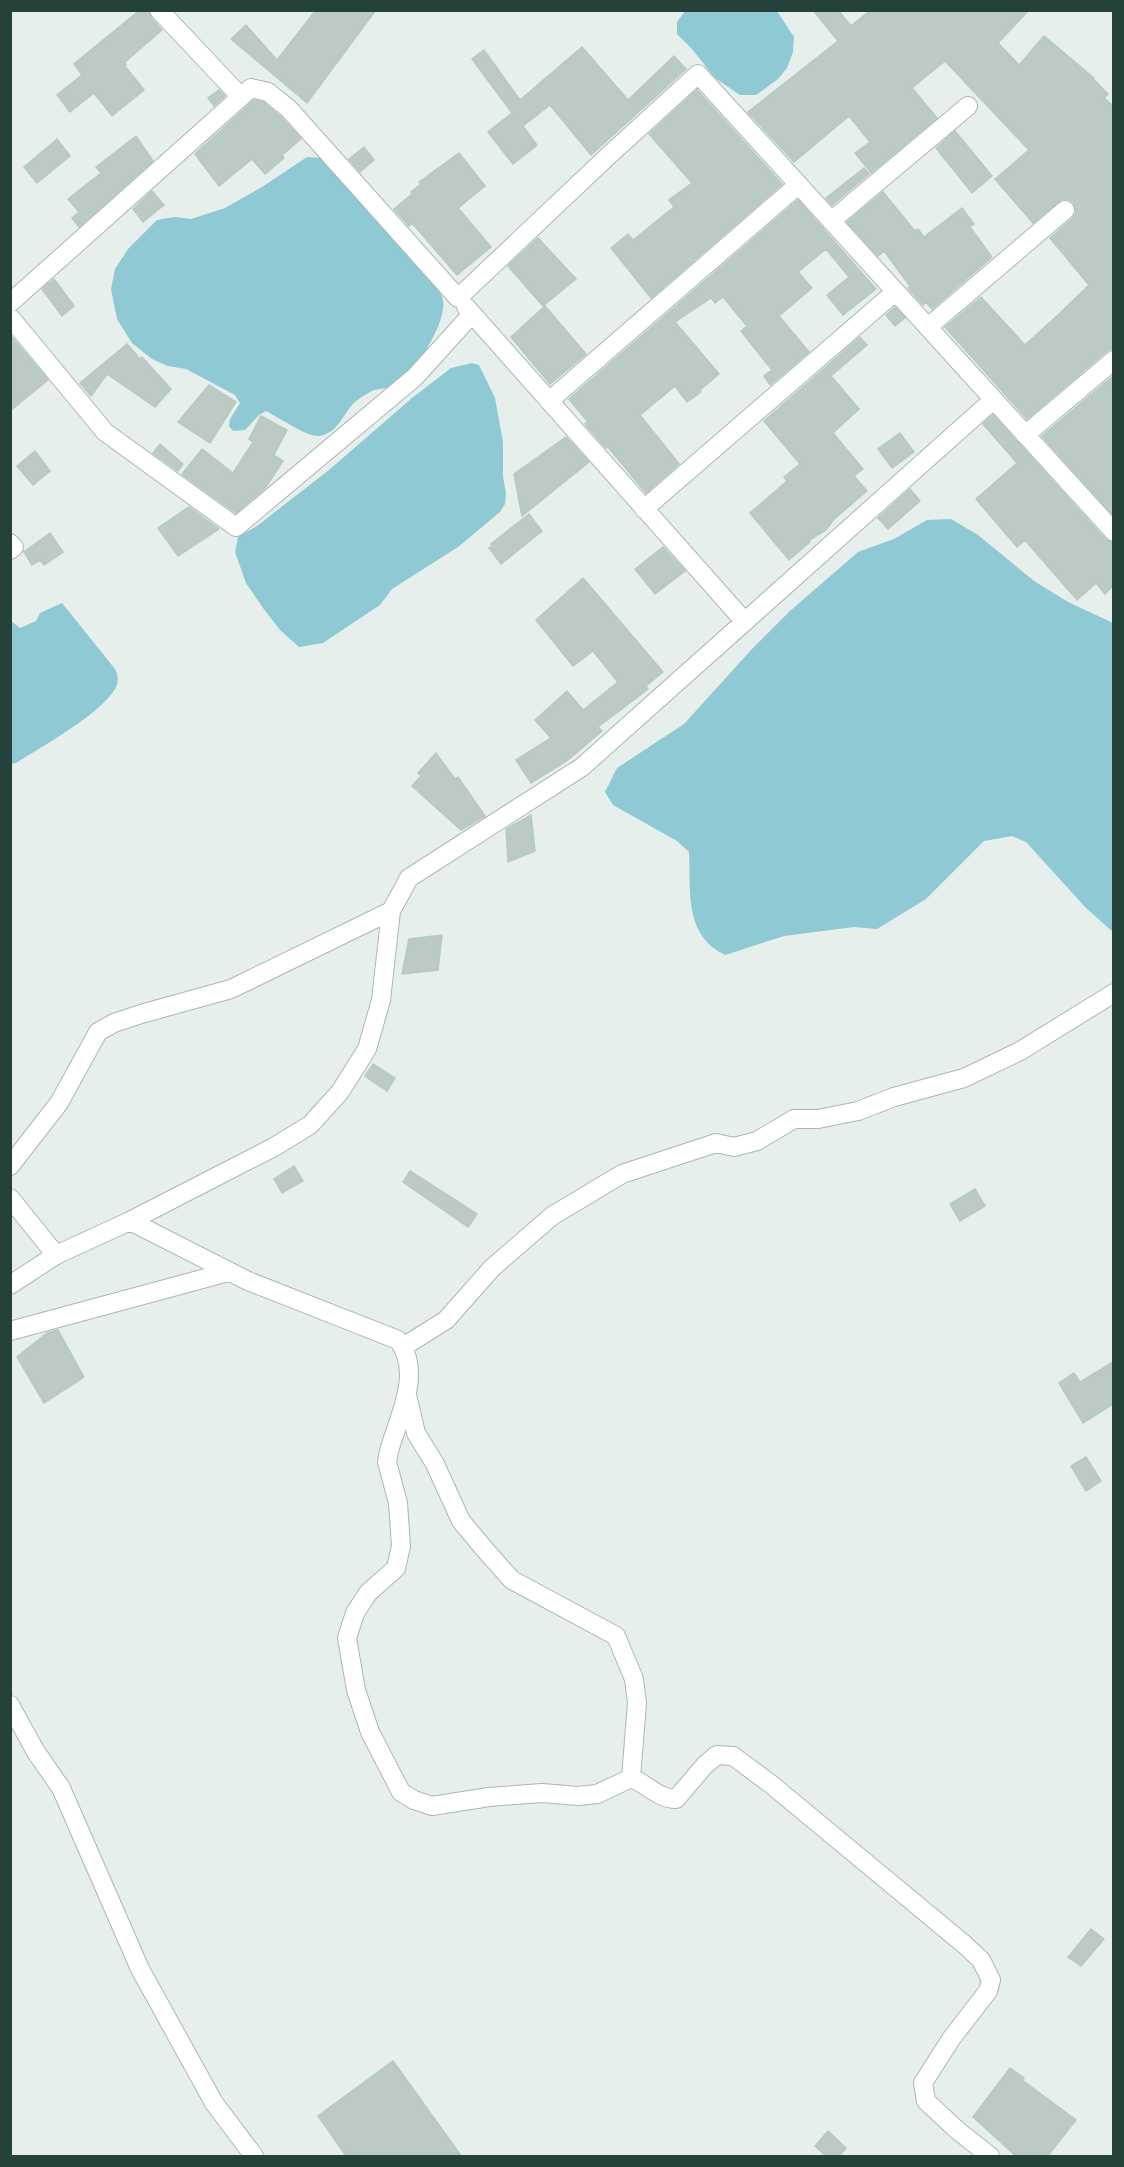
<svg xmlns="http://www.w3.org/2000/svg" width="1124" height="2167" viewBox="0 0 1124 2167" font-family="'DejaVu Sans',sans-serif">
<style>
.water{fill:#8ec9d4}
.building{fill:#bbcac4;stroke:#b8c9c2;stroke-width:1.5}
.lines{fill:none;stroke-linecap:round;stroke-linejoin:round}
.minor-casing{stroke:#a8b8b2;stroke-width:20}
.minor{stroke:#fff;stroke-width:18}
</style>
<rect width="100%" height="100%" fill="#e6efeb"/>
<path class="water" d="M 685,11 L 777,11 L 794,37 L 793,52 L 787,68 L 778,79 L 756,95 L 740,95 L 715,78 L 692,49 L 677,34 L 677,22 Z
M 307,157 L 322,158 C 358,195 395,231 426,273 C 431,281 441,290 443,300 C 447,323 415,372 396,385 C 390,389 381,388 374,390 C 368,393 356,400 352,405 C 342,416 337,434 319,436 C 307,437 278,417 266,411 L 259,415 L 245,430 L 233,431 L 229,426 L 230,419 L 240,403 L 235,395 L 186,369 L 168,366 L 152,359 L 132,343 L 117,319 L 111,289 L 115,269 L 128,249 L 157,220 L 174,217 L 191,219 L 225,208 L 262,187 Z
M 472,363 L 479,365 L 495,398 L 503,442 L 503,477 L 506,493 L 505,504 L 500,512 L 458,547 L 392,589 L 380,605 L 323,643 L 299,647 L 280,630 L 263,608 L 246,583 L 235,552 L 238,537 L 257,526 L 329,470 L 412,398 L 451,368 Z
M 951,519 L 978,535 L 1034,581 L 1068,602 L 1113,623 L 1113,932 L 1086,908 L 1026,842 L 1012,836 L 984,841 L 926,899 L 877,929 L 854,927 L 784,936 L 725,955 C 684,935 691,892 689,852 L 677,841 L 613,805 L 605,792 L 617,768 L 684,724 L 752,649 L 790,611 L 858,552 L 894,539 L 927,520 Z
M 62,603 L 115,669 C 118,675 119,681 116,687 C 103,713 41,747 16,763 L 11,764 L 11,621 L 20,628 L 36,621 L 40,613 Z"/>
<path class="building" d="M 140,10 L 148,10 L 151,18 L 162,30 L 125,62 L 126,64 L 125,66 L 144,90 L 112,116 L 94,93 L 70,112 L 57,95 L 82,75 L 74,64 Z
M 316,10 L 376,10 L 307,103 L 231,39 L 246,25 L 277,60 Z
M 813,10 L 838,10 L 851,26 L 871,10 L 1029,10 L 998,43 L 1019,65 L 1044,36 L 1094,78 L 1093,79 L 1108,94 L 1104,98 L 1113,106 L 1113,348 L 1107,351 L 1027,419 L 945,327 L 981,297 L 1025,345 L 1058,315 L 1089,285 L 1050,238 L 1073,218 L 1076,213 L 1074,203 L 1068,199 L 1062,199 L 1033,223 L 995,179 L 1029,150 L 945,61 L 912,88 L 937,118 L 871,173 L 855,153 L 870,142 L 849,116 L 794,162 L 748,112 L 838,41 Z
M 582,47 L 628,100 L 674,56 L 686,69 L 591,155 L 550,105 L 523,126 L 537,145 L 513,164 L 488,132 L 512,113 L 472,59 L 484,50 L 520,100 Z
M 219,90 L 225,96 L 214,106 L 208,98 Z
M 697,90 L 782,184 L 651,298 L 611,248 L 628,234 L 633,240 L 674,207 L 669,200 L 692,183 L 649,134 Z
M 254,100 L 263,102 L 281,117 L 301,139 L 282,155 L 284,158 L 265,174 L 252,159 L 219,186 L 195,154 Z
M 955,131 L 992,176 L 972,193 L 936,148 Z
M 136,136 L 153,161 L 79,227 L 72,218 L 79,212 L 68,199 L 101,173 L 96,167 Z
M 57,139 L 70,156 L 37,183 L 24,167 Z
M 364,147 L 374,160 L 360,172 L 349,159 Z
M 459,153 L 485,186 L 458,208 L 491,247 L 457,275 L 412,223 L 409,226 L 394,209 L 412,194 L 411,192 L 421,184 L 419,182 Z
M 864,168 L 869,174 L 832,205 L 826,198 Z
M 152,191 L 164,205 L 143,222 L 133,209 Z
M 883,192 L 915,231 L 918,229 L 924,237 L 962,208 L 974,224 L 970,227 L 992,257 L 932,309 L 926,302 L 923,305 L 908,288 L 910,286 L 884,251 L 878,256 L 847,222 Z
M 798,200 L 876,289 L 843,315 L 827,295 L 849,277 L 826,249 L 798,272 L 812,288 L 779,316 L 809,352 L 770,385 L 764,376 L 772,370 L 741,331 L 747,326 L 723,297 L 715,303 L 711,298 L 675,322 L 719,374 L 700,390 L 701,392 L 687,402 L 675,386 L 640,415 L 679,464 L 646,493 L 608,447 L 606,448 L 585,424 L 588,422 L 569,399 Z
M 538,238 L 576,279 L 543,306 L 508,266 Z
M 54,279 L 74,306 L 62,316 L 42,289 Z
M 545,306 L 586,354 L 550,384 L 511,337 Z
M 895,307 L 905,318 L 895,326 L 886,315 Z
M 10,335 L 48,380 L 10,411 Z
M 860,337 L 867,345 L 831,376 L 859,409 L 833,433 L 863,469 L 854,476 L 867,491 L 834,519 L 826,530 L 808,541 L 810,542 L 789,560 L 750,513 L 787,481 L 784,477 L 800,464 L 764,421 Z
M 127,344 L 140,359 L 142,357 L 171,389 L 155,407 L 107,374 L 91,396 L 80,383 Z
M 1112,377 L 1113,379 L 1113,515 L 1042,436 Z
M 209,385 L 236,402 L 210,443 L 178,422 Z
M 993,415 L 1106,540 L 1113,543 L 1113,586 L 1105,594 L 1096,583 L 1077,600 L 1025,540 L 1017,547 L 976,499 L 1017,463 L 983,424 Z
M 261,416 L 287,430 L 274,455 L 283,461 L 266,487 L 236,513 L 182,474 L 202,449 L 233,473 L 253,442 L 249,439 Z
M 900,433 L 914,452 L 892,468 L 878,449 Z
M 566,437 L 589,462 L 522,516 L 514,474 Z
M 160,444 L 183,464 L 178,471 L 153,453 Z
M 35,451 L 50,471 L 33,485 L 17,466 Z
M 910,489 L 920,501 L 888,529 L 878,518 Z
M 189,507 L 219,529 L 178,556 L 158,528 Z
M 529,514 L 542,531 L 501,564 L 489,548 L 492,546 L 491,544 Z
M 50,533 L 63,552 L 44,565 L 40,560 L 32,565 L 24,552 Z
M 663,547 L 685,571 L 655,594 L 635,569 Z
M 583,578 L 663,672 L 646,686 L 648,689 L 598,727 L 602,731 L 568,760 L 531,783 L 516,760 L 551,738 L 535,720 L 567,691 L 583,710 L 618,682 L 593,651 L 573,666 L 536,620 Z
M 436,753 L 455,779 L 458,777 L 485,816 L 461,830 L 412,786 L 421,776 L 418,773 Z
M 531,815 L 535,851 L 508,862 L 506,829 Z
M 442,935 L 438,970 L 402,974 L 409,939 Z
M 373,1064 L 395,1078 L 387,1091 L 365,1076 Z
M 294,1166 L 303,1181 L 282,1193 L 274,1179 Z
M 410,1171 L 477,1214 L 468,1227 L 403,1182 Z
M 975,1189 L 985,1206 L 960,1221 L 950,1204 Z
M 58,1330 L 84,1377 L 44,1403 L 17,1357 L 47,1333 Z
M 1113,1362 L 1113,1404 L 1083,1423 L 1059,1383 L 1074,1373 L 1080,1382 Z
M 1086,1457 L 1101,1481 L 1086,1491 L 1071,1466 Z
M 1091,1929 L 1104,1939 L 1081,1966 L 1068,1957 Z
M 393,2061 L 462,2157 L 347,2157 L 318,2116 Z
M 1010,2068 L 1024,2078 L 1022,2080 L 1076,2120 L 1047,2157 L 1017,2157 L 973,2117 Z
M 828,2131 L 846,2148 L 838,2157 L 827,2157 L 815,2146 Z"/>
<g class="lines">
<defs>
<path id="minor" d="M 159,10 L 241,97
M 831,221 L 968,106
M 10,303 L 251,88 L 268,92 L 289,109 L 458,298 L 606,158 L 698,74 L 1114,532
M 466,307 L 745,622
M 10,317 L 105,432 L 236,527 L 415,377 L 472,314
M 928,327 L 1065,210
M 549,401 L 798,185
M 1025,435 L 1114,360
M 644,509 L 895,292
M 10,543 L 14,547 L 10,550
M 10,1166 L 59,1103 L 98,1032 L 114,1023 L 141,1014 L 231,989 L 391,911
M 10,1198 L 56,1255
M 130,1221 L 274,1147 L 310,1125 L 340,1092 L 367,1049 L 381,1000 L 391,911 L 409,878 L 582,767 L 993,400
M 10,1285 L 56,1255 L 130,1221 L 248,1281 L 398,1340 C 423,1372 399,1416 389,1451 L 387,1462 L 398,1503 L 401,1546 L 396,1568 L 368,1593 L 355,1613 L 347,1638 L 356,1690 L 370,1732 L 401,1792 L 414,1800 L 432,1806 L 489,1797 L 542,1793 L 578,1796 L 597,1794 L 631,1778 C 647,1784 659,1799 676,1799 L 705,1765 L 717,1755 L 733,1756 L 772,1785 L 965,1945 L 981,1960 L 991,1980 L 988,1991 L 951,2039 L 923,2083 L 926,2101 L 957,2130 L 990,2156
M 10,1331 L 228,1272
M 403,1347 L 446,1320 L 492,1268 L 552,1216 L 622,1174 L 716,1143 L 734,1147 L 757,1141 L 794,1119 L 818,1119 L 858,1111 L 894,1097 L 964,1078 L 1020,1051 L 1114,993
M 407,1395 L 416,1433 L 435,1464 L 461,1521 L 486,1551 L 512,1580 L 616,1636 L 634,1679 L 637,1703 L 631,1778
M 10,1705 L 36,1752 L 61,1788 L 140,1969 L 214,2103 L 254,2156"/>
</defs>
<use href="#minor" class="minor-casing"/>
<use href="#minor" class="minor"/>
</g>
<rect width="1124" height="2167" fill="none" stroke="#24423a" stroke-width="24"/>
</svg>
